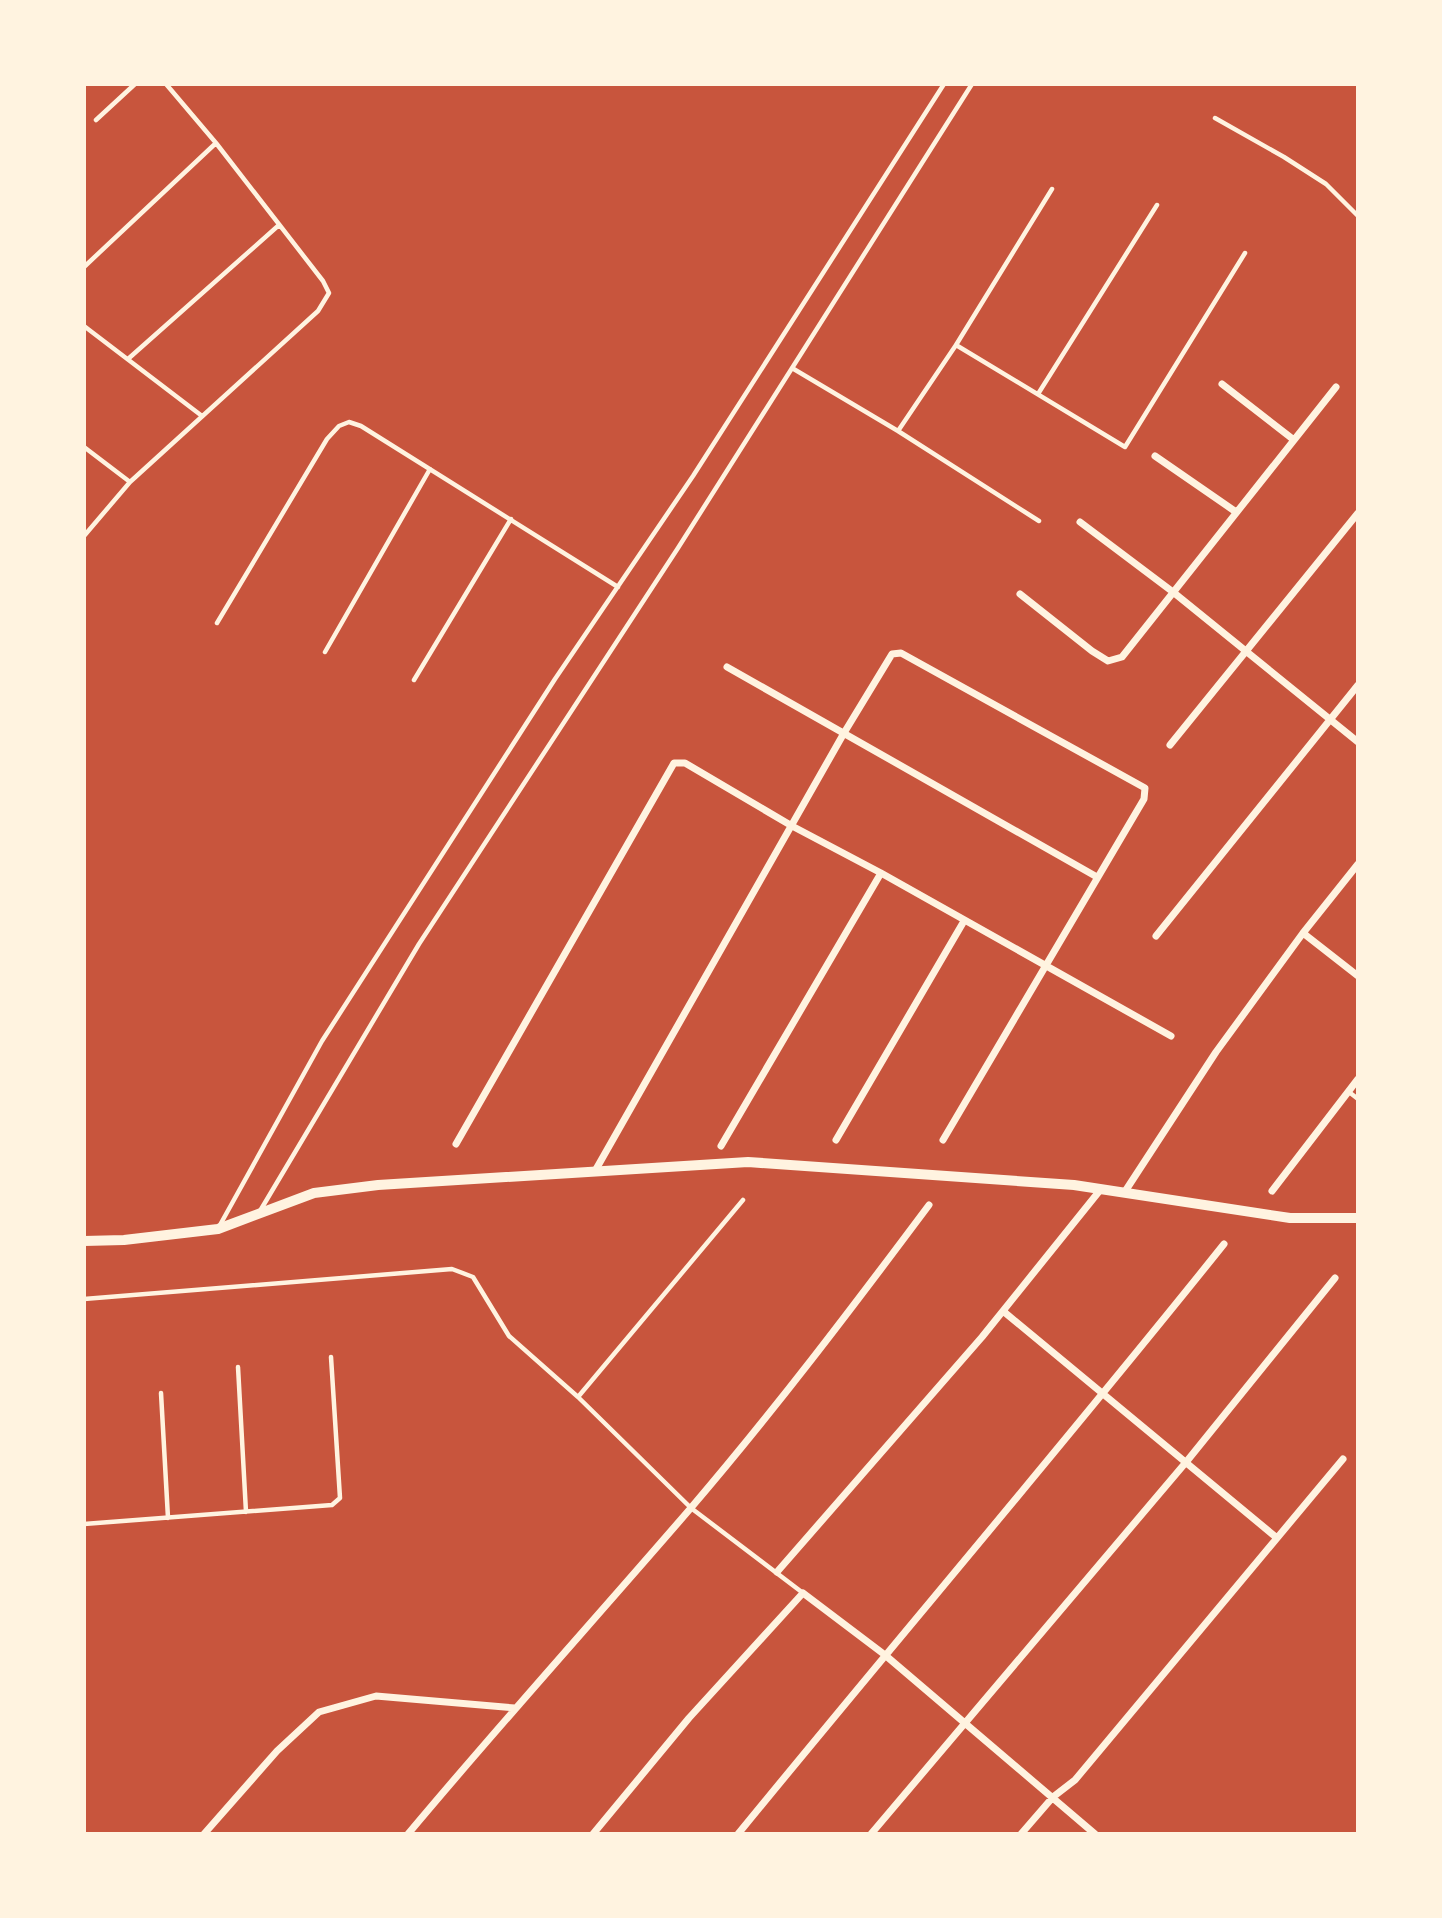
<svg xmlns="http://www.w3.org/2000/svg" width="1442" height="1918" viewBox="0 0 1442 1918" font-family="'Archivo Narrow',sans-serif">
<style>
.lines{fill:none;stroke-linecap:round;stroke-linejoin:round}
.service{stroke:#fff3e0;stroke-width:4.5}
.minor{stroke:#fff3e0;stroke-width:7}
.tertiary{stroke:#fff3e0;stroke-width:10}
</style>
<rect width="100%" height="100%" fill="#c8553d"/>
<g class="lines">
<path class="service" d="M 1215,118 L 1284,157 L 1326,184 L 1358,216
M 96,120 L 135,84
M 84,267 L 216,143
M 84,326 L 202,416
M 956,345 L 1052,189
M 128,359 L 279,225
M 792,368 L 898,431 L 1039,521
M 1038,394 L 1157,205
M 898,431 L 956,345 L 1125,447 L 1245,253
M 84,447 L 130,482
M 84,536 L 130,482 L 318,311 L 329,293 L 323,281 L 216,143 L 166,84
M 217,623 L 327,439 L 339,426 L 349,422 L 361,426 L 618,587
M 325,652 L 430,469
M 414,680 L 511,519
M 1349,1092 L 1358,1099
M 260,1211 L 419,944 L 678,548 L 972,84
M 220,1225 L 322,1041 L 555,679 L 693,476 L 944,84
M 84,1299 L 452,1269 L 473,1277 L 509,1336 L 578,1397 L 691,1508 L 803,1593
M 238,1367 L 246,1512
M 161,1393 L 168,1518
M 578,1397 L 743,1200
M 84,1524 L 332,1505 L 340,1498 L 331,1357"/>
<path class="minor" d="M 1222,384 L 1294,440
M 1155,456 L 1236,512
M 1080,522 L 1173,592 L 1358,742
M 1020,594 L 1092,651 L 1108,661 L 1122,657 L 1336,387
M 727,667 L 1097,877
M 1170,745 L 1358,513
M 1303,933 L 1358,976
M 1156,936 L 1358,685
M 836,1140 L 964,921
M 456,1144 L 674,763 L 685,763 L 792,826 L 881,873 L 1171,1036
M 721,1146 L 881,873
M 595,1171 L 844,733 L 892,654 L 901,653 L 1145,788 L 1144,799 L 943,1140
M 1272,1191 L 1358,1079
M 1124,1193 L 1216,1052 L 1303,933 L 1358,864
M 1003,1311 L 1277,1538
M 777,1572 L 982,1337 L 1101,1189
M 204,1834 L 277,1751 L 319,1712 L 376,1696 L 515,1708
M 408,1834 C 500,1724 596,1618 690,1509 C 774,1411 852,1308 929,1205
M 593,1834 L 689,1718 L 803,1593 L 885,1655 L 1095,1834
M 738,1834 C 899,1637 1065,1443 1224,1244
M 871,1834 L 1187,1461 L 1335,1278
M 1021,1834 L 1053,1797 L 1075,1780 L 1343,1459"/>
<path class="tertiary" d="M 84,1241 L 124,1240 L 218,1229 L 314,1193 L 378,1185 L 748,1162 L 1074,1185 L 1290,1218 L 1358,1218"/>
</g>
<rect width="1442" height="1918" fill="none" stroke="#fff3e0" stroke-width="172"/>
</svg>
